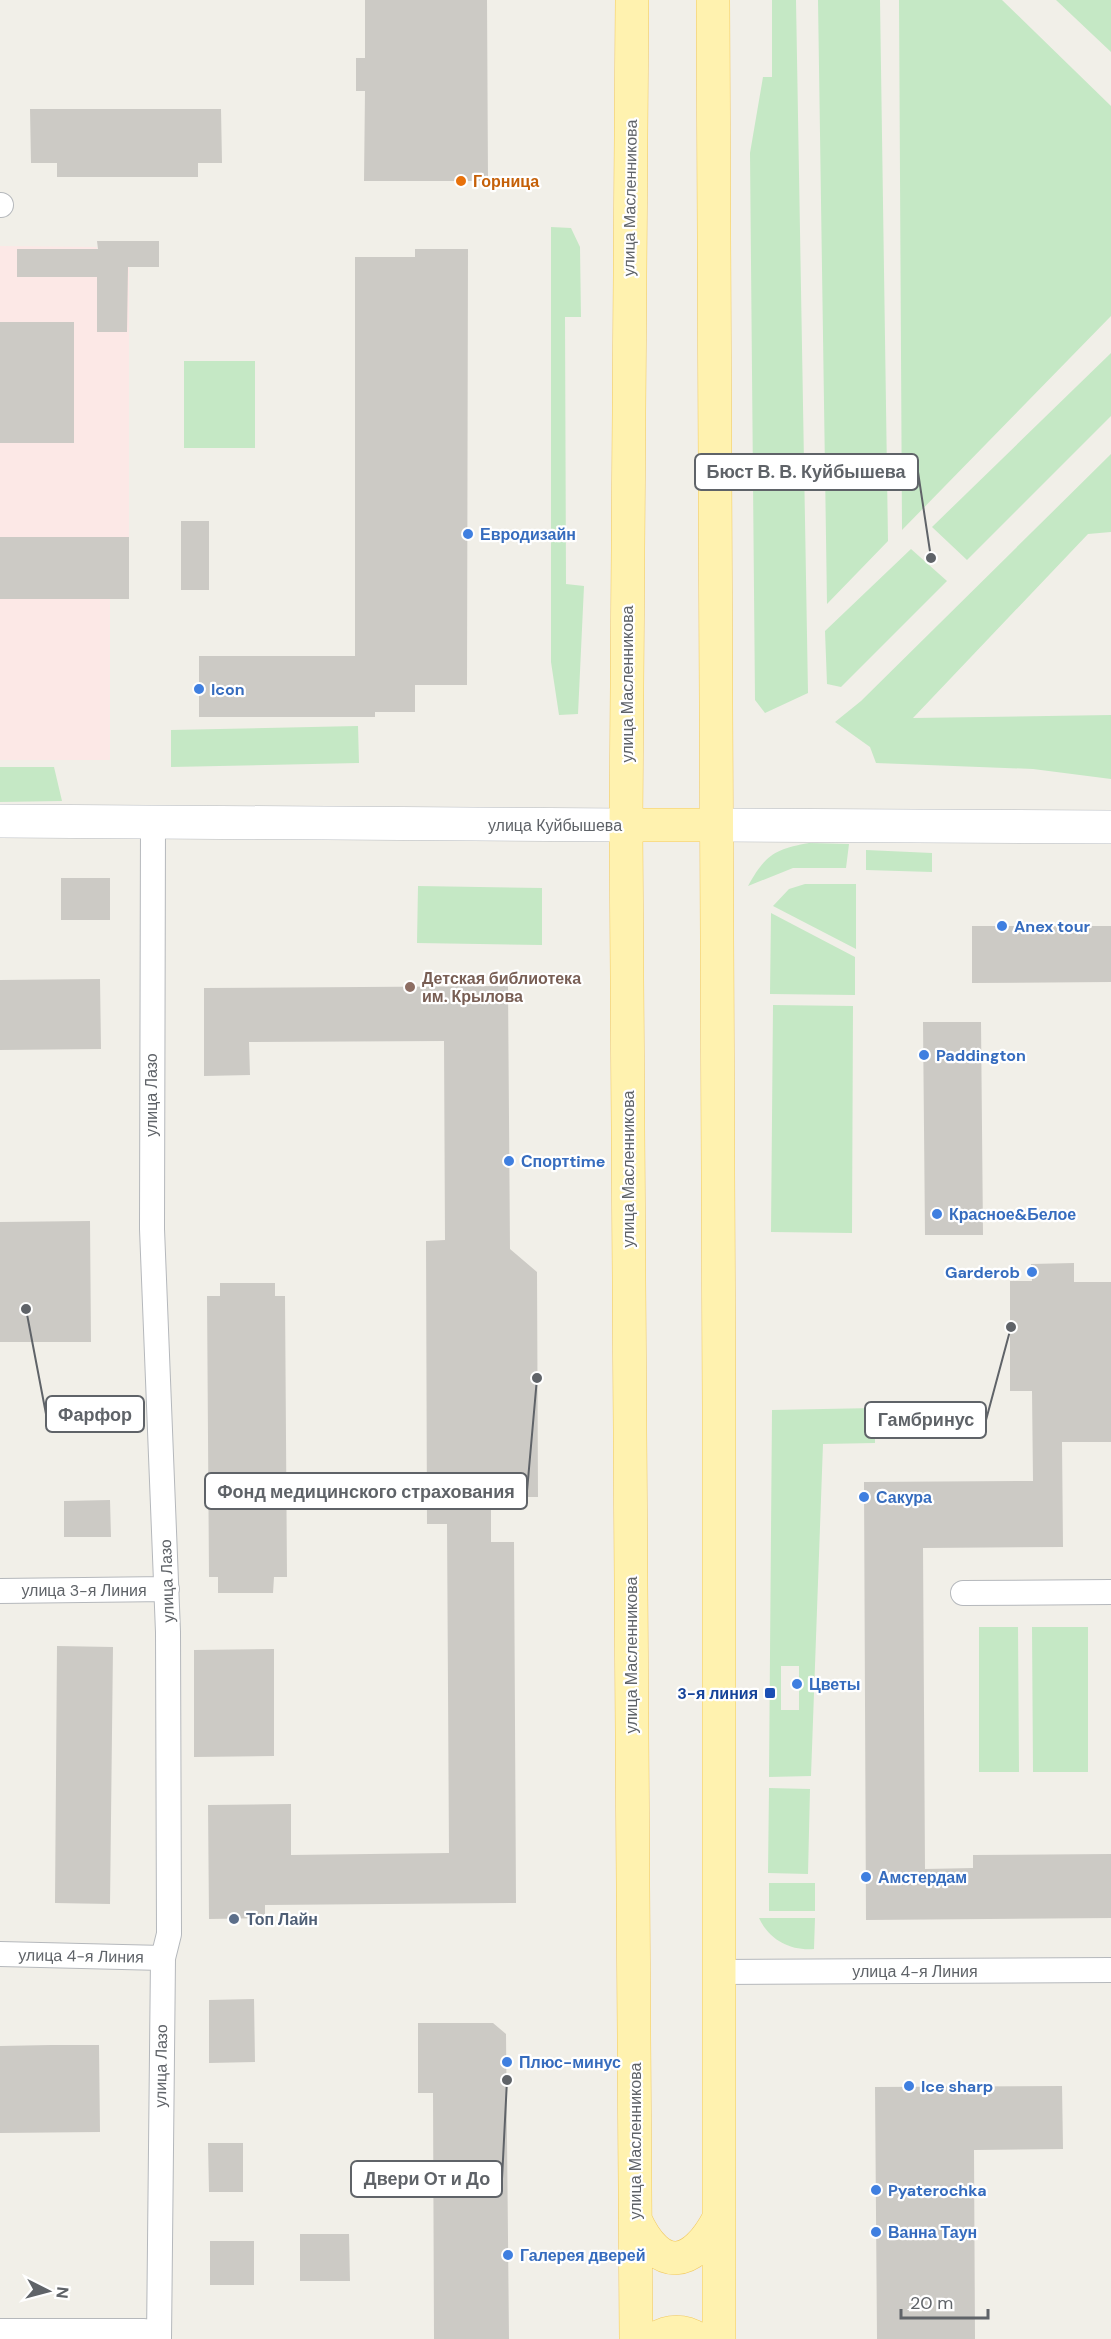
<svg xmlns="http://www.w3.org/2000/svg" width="1111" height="2339" viewBox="0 0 1111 2339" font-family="'DM Sans',sans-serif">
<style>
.medical{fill:#fce8e6}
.green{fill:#c5e8c5;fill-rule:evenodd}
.building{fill:#cccac5}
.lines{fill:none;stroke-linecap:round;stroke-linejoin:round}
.minor-casing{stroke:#b5b8bc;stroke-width:26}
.secondary-casing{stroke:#b6babf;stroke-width:34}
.primary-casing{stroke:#f2c960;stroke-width:34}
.minor{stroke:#fff;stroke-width:24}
.secondary{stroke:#fff;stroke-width:33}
.primary{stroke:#fff2af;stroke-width:33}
.food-dot{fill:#e8710a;stroke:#fff;stroke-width:2}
.shop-dot{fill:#3f7fe0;stroke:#fff;stroke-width:2}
.education-dot{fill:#8d6e63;stroke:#fff;stroke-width:2}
.transit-dot{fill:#1a4fb4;stroke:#fff;stroke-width:2}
.service-dot{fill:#5c6f8a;stroke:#fff;stroke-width:2}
.labels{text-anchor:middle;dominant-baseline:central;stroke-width:4.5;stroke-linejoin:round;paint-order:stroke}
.food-label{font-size:16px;font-weight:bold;fill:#c56008;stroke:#fff;text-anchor:start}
.street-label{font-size:16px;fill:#5f6368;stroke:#fff}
.shop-label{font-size:16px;font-weight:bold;fill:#366cbe;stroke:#fff;text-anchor:start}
.education-label{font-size:16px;font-weight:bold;fill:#785e54;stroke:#fff;text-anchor:start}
.transit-label{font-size:16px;font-weight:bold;fill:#164399;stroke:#fff;text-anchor:end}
.service-label{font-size:16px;font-weight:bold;fill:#4e5e75;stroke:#fff;text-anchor:start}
.leader{fill:none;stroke:#5f6368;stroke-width:2}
.callout-dot{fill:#5f6368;stroke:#fff;stroke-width:2}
.callout{fill:#fff;stroke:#5f6368;stroke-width:2}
.callout-label{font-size:18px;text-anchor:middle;font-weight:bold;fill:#5f6368}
</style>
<rect width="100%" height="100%" fill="#f1efe8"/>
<path class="medical" d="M 0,246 L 97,247 L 98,267 L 129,267 L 129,599 L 110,599 L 110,760 L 0,760 Z"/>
<path class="green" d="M 772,0 L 796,0 L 808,693 L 765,713 L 755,700 L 750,153 L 763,77 L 772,77 Z
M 818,0 L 880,0 L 888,541 L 827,604 Z
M 899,0 L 1002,0 L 1111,106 L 1111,316 L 902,530 Z
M 1056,0 L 1111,0 L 1111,52 Z
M 551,227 L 571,228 L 580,247 L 581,317 L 565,317 L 566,584 L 584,586 L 578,714 L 559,715 L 551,662 Z
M 1111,353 L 1111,416 L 967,560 L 932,527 Z
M 184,361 L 255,361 L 255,448 L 184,448 Z
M 1111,454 L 1111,532 L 1088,534 L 913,718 L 1111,715 L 1111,779 L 1033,769 L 876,763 L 870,747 L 835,722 L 861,701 Z
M 911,549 L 947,581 L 841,687 L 827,684 L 825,631 Z
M 358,726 L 359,763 L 171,767 L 171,730 Z
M 0,767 L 54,767 L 62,801 L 0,802 Z
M 809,843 L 849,844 L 846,868 L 793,868 L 748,886 C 765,855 775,849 809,843 Z
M 866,850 L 932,853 L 932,872 L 866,870 Z
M 805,884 L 856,884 L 856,949 L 773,906 L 789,889 Z
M 418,886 L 542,888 L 542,945 L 417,943 Z
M 771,913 L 855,957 L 855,995 L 770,994 Z
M 773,1005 L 853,1006 L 852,1233 L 771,1232 Z
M 875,1408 L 875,1443 L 823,1444 L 811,1776 L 769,1777 L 772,1410 ZM 781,1666 L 799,1666 L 799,1710 L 781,1710 Z
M 979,1627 L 1018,1627 L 1019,1772 L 979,1772 Z
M 1032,1627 L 1088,1627 L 1088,1772 L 1033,1772 Z
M 769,1788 L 810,1789 L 808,1874 L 768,1873 Z
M 769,1883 L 815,1883 L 815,1911 L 769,1911 Z
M 759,1918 L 815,1918 L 814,1949 C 791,1951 769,1940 759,1918 Z"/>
<path class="building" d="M 365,0 L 487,0 L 488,181 L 364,181 L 365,91 L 356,91 L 356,58 L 365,58 Z
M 30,109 L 221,109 L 222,163 L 198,163 L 198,177 L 57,177 L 57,163 L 31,163 Z
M 97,241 L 159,241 L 159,267 L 128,267 L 127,332 L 97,332 L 97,277 L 17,277 L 17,249 L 98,249 Z
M 415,249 L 468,249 L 467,685 L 415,685 L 415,712 L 375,712 L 375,717 L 199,717 L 199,656 L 355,656 L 355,257 L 415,257 Z
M 0,322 L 74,322 L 74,443 L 0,443 Z
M 181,521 L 209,521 L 209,590 L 181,590 Z
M 0,537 L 129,537 L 129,599 L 0,599 Z
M 61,878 L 110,878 L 110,920 L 61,920 Z
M 972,926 L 1111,926 L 1111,982 L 972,983 Z
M 100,979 L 101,1049 L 0,1050 L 0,980 Z
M 508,986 L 510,1249 L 537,1272 L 538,1497 L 491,1497 L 491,1542 L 514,1542 L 516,1903 L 265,1905 L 265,1918 L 209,1919 L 208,1805 L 291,1804 L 291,1855 L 449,1853 L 447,1524 L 427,1524 L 426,1241 L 445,1240 L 444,1041 L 249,1042 L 250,1075 L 204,1076 L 204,988 Z
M 923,1022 L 981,1022 L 983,1235 L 925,1235 Z
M 90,1221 L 91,1342 L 0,1342 L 0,1222 Z
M 1074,1263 L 1074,1282 L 1111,1282 L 1111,1442 L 1062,1442 L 1063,1547 L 923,1548 L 925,1869 L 973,1868 L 973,1855 L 1111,1854 L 1111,1918 L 866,1920 L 864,1482 L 1033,1481 L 1032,1391 L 1010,1391 L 1010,1281 L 1032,1281 L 1031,1264 Z
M 220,1283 L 275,1283 L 275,1296 L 285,1296 L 287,1577 L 274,1577 L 273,1593 L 218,1593 L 218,1577 L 209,1577 L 207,1296 L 220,1296 Z
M 71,1396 L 93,1396 L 94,1421 L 72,1421 Z
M 110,1500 L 111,1537 L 64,1537 L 64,1501 Z
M 57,1646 L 113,1647 L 110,1904 L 55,1903 Z
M 274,1649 L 274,1756 L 194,1757 L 194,1650 Z
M 254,1999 L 255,2062 L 209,2063 L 209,2000 Z
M 418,2023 L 493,2023 L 506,2034 L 509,2339 L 434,2339 L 433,2093 L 418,2093 Z
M 51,2045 L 99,2045 L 100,2132 L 0,2133 L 0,2046 Z
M 1062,2086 L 1063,2149 L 974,2150 L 975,2339 L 877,2339 L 875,2087 Z
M 208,2143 L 243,2143 L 243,2192 L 209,2192 Z
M 300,2234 L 349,2234 L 350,2281 L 300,2281 Z
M 210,2241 L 254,2241 L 254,2285 L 210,2285 Z"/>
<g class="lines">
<defs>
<path id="minor" d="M 0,205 L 1,205
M 153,822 L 152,1229 L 168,1632 L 169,1934 L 163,1958 L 159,2339
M 0,1591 L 167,1589
M 963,1593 L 1111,1592
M 0,1954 L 163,1958
M 718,1972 L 1111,1970
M 0,2331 L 144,2331 L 159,2334"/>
<path id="secondary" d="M 0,821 L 626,825
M 716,825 L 1111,827"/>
<path id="primary" d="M 632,0 L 626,825 L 636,2339
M 713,0 L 719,1406 L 719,2339
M 626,825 L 716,825
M 635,2219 C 660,2274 693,2268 719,2218
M 655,2339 C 669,2330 684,2330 698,2339"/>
</defs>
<use href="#minor" class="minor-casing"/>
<use href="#secondary" class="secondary-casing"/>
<use href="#primary" class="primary-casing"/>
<use href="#minor" class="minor"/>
<use href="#secondary" class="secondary"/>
<use href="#primary" class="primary"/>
</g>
<circle class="food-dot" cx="461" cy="181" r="6"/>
<g class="shop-dot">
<circle cx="468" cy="534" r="6"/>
<circle cx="199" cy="689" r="6"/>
<circle cx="1002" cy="926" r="6"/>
<circle cx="924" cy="1055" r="6"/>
<circle cx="509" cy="1161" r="6"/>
<circle cx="937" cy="1214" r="6"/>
<circle cx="1032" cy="1272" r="6"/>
<circle cx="864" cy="1497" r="6"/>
<circle cx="797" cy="1684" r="6"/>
<circle cx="866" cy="1877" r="6"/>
<circle cx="507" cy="2062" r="6"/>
<circle cx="909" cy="2086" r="6"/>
<circle cx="876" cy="2190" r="6"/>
<circle cx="876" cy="2232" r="6"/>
<circle cx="508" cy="2255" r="6"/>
</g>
<circle class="education-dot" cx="410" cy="987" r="6"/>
<rect class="transit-dot" x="764" y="1687" width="12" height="12" rx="3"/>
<circle class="service-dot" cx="234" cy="1919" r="6"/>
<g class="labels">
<g class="food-label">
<text x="473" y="181">Горница</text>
</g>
<g class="street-label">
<text transform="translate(630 198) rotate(-89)">улица Масленникова</text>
<text transform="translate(627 684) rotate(-90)">улица Масленникова</text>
<text x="555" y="825">улица Куйбышева</text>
<text transform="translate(151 1095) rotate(-90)">улица Лазо</text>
<text transform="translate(628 1169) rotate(-90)">улица Масленникова</text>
<text transform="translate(167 1581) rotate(-92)">улица Лазо</text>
<text x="84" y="1590">улица 3-я Линия</text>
<text transform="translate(631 1655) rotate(-90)">улица Масленникова</text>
<text transform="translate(81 1956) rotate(1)">улица 4-я Линия</text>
<text x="915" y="1971">улица 4-я Линия</text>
<text transform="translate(161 2066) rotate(-89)">улица Лазо</text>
<text transform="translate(635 2141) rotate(-90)">улица Масленникова</text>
</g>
<g class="shop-label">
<text x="480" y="534">Евродизайн</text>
<text x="211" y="689">Icon</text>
<text x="1014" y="926">Anex tour</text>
<text x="936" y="1055">Paddington</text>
<text x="521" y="1161">Спортtime</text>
<text x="949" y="1214">Красное&amp;Белое</text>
<text x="1020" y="1272" text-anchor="end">Garderob</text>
<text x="876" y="1497">Сакура</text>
<text x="809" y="1684">Цветы</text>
<text x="878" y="1877">Амстердам</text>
<text x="519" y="2062">Плюс-минус</text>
<text x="921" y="2086">Ice sharp</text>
<text x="888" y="2190">Pyaterochka</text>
<text x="888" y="2232">Ванна Таун</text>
<text x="520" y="2255">Галерея дверей</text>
</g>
<g class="education-label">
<text x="422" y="978">Детская библиотека<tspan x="422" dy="18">им. Крылова</tspan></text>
</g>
<g class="transit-label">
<text x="758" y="1693">3-я линия</text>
</g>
<g class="service-label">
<text x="246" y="1919">Топ Лайн</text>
</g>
</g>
<path class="leader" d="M931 558L918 472M26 1309L46 1414M1011 1327L986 1420M537 1378L527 1491M507 2080L502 2179"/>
<g class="callout-dot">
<circle cx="931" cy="558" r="6"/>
<circle cx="26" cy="1309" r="6"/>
<circle cx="1011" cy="1327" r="6"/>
<circle cx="537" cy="1378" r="6"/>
<circle cx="507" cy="2080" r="6"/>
</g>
<g class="callout">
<rect x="695" y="454" width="223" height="36" rx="6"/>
<rect x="46" y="1396" width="98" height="36" rx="6"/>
<rect x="865" y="1402" width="121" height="36" rx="6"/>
<rect x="205" y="1473" width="322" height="36" rx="6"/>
<rect x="351" y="2161" width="151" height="36" rx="6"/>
</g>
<g class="callout-label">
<text x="806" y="478">Бюст В. В. Куйбышева</text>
<text x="95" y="1421">Фарфор</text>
<text x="926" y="1426">Гамбринус</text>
<text x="366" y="1498">Фонд медицинского страхования</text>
<text x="427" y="2185">Двери От и До</text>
</g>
<g transform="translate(48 2291) rotate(96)" stroke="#ffffff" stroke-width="4.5" paint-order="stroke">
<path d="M0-4.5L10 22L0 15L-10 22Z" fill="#5f6368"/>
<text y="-9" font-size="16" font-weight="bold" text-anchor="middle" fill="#5f6368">N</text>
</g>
<path d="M901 2309v9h87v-9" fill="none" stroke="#5f6368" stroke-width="3"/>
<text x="910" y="2309" font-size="18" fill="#5f6368" stroke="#ffffff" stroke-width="4.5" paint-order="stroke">20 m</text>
</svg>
